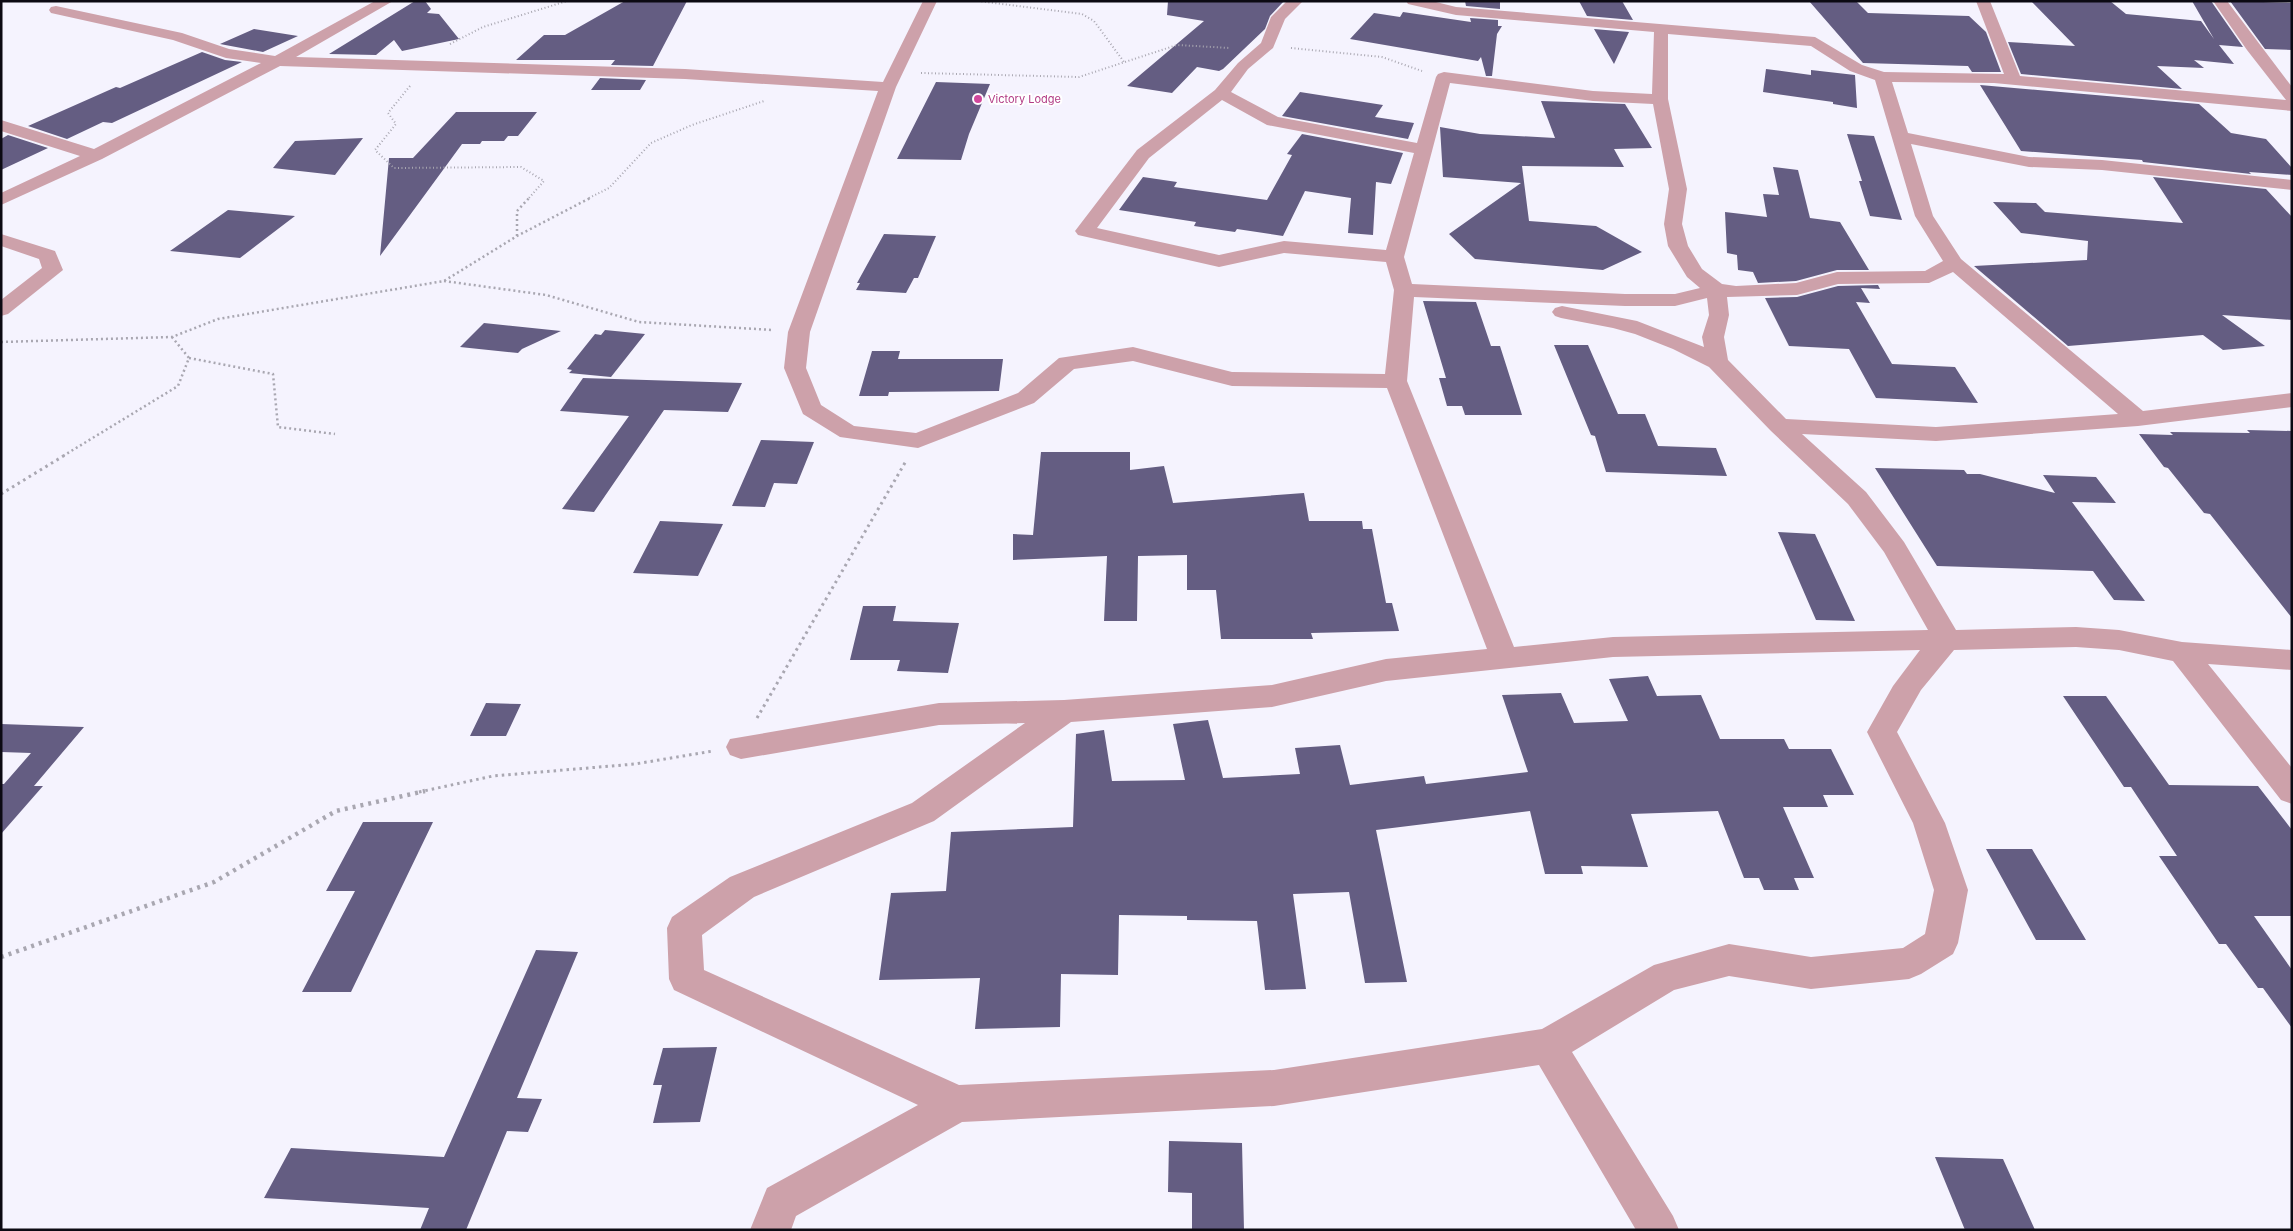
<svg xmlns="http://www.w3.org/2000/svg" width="2293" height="1231" viewBox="0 0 2293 1231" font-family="Inter,sans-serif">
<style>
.building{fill:#645d82}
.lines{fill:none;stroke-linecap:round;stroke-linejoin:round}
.path-far3{stroke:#a9a7b1;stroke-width:2;stroke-dasharray:1 2.5;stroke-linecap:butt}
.path-far2{stroke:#a9a7b1;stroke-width:2.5;stroke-dasharray:2 3;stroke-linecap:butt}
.path-far1{stroke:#a9a7b1;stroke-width:3;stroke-dasharray:2.5 4;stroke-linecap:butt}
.path{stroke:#a9a7b1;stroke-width:4.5;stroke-dasharray:3 5;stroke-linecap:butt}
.minor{fill:#cda1aa;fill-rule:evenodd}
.hotel-dot{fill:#d1479c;stroke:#fff;stroke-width:2}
.labels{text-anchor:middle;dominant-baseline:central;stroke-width:4;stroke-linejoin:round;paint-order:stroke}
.far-hotel-label{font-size:11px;fill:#b23c85;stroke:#fff;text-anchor:start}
</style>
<rect width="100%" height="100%" fill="#f5f3fe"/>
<path class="building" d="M 415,1 L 425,1 L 431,9 L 427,13 L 439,14 L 459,39 L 402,51 L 394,40 L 376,55 L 329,54 Z
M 625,1 L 687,1 L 653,66 L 611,65 L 615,60 L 516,60 L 544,35 L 565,35 Z
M 1168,1 L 1284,1 L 1270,16 L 1265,29 L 1223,69 L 1219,71 L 1197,67 L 1172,93 L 1127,86 L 1204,21 L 1167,15 Z
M 1465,1 L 1500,1 L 1500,9 L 1466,6 Z
M 1579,1 L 1622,1 L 1633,20 L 1587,16 Z
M 1809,1 L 1856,1 L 1868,13 L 1969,16 L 1986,32 L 2001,72 L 1972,72 L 1968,66 L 1863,63 Z
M 2031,1 L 2110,1 L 2126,14 L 2201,21 L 2214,39 L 2192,1 L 2211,1 L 2243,47 L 2219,45 L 2234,64 L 2194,60 L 2204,68 L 2157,66 L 2182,89 L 2021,74 L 2008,42 L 2075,46 Z
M 2230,1 L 2292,3 L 2292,50 L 2265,49 Z
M 1403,12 L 1471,22 L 1470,18 L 1498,20 L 1498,26 L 1502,26 L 1497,34 L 1492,76 L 1486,76 L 1481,57 L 1478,61 L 1350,39 L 1374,13 L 1400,17 Z
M 254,29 L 298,36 L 263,52 L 220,44 Z
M 1594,29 L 1629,32 L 1614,64 Z
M 202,52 L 225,60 L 242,62 L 112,123 L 103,122 L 67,139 L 28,126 L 116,87 L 120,88 Z
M 1766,69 L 1811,75 L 1811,70 L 1855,75 L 1857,108 L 1833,104 L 1833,102 L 1763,92 Z
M 600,78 L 646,80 L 640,90 L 591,90 Z
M 936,82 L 990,84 L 969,134 L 961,160 L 897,159 Z
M 1980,85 L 2199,104 L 2231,133 L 2266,139 L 2292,168 L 2292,175 L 2249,172 L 2251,174 L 2143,162 L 2142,160 L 2021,151 Z
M 1300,92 L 1383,105 L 1375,117 L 1414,123 L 1408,139 L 1282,116 Z
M 1541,101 L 1625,104 L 1652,148 L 1614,149 L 1624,167 L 1522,166 L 1529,221 L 1596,226 L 1642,252 L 1603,270 L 1475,259 L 1449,234 L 1521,183 L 1443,177 L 1440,127 L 1480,134 L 1555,138 Z
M 456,112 L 537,112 L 518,136 L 508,136 L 504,141 L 482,141 L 480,144 L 462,144 L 380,256 L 389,158 L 413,158 Z
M 1302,134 L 1403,153 L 1391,184 L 1376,182 L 1373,235 L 1348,233 L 1351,198 L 1305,191 L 1283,236 L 1237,229 L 1235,232 L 1194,226 L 1196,222 L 1119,210 L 1143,177 L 1177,182 L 1174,187 L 1267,200 L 1292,155 L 1287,154 Z
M 1847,134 L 1874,136 L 1902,220 L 1870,216 L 1859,181 L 1862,181 Z
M 8,135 L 48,148 L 1,170 L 1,139 Z
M 363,138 L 335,175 L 273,168 L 295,141 Z
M 1773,167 L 1798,170 L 1810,218 L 1840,222 L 1869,270 L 1837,270 L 1796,281 L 1758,283 L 1753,272 L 1738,270 L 1737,255 L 1727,253 L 1725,212 L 1767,217 L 1763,194 L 1779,195 Z
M 2153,177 L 2266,189 L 2292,217 L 2292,320 L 2222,315 L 2265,346 L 2223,350 L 2203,335 L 2068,346 L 1974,266 L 2087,260 L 2088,241 L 2021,233 L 1993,202 L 2036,203 L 2045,212 L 2183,223 Z
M 228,210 L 295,216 L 240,258 L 170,251 Z
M 884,234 L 936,236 L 918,278 L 914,278 L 906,293 L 856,290 L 860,283 L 857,283 Z
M 1878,285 L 1880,289 L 1861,288 L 1870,303 L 1856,302 L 1892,364 L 1955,367 L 1978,403 L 1876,398 L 1849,349 L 1789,346 L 1765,298 L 1797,297 L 1838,286 Z
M 1423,301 L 1476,302 L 1491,346 L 1500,346 L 1522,415 L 1465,415 L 1462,406 L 1447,406 L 1439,378 L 1446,378 Z
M 484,323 L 561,331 L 522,349 L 518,353 L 460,347 Z
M 605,330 L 645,334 L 611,377 L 569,373 L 572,370 L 567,369 L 595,334 L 601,335 Z
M 1554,345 L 1588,345 L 1618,414 L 1645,414 L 1658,446 L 1716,448 L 1727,476 L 1606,472 L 1595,436 L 1591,435 Z
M 872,351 L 900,351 L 898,359 L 1003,359 L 999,391 L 889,392 L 888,396 L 859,396 Z
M 583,378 L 742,383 L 728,412 L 664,410 L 594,512 L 562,509 L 629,416 L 560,411 Z
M 2247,430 L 2292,431 L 2292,618 L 2210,514 L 2204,513 L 2168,468 L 2164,467 L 2139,434 L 2173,435 L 2170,432 L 2250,433 Z
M 761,440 L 814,442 L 797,484 L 774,483 L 765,507 L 732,506 Z
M 1041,452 L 1130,452 L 1130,470 L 1164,466 L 1173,503 L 1304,493 L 1309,521 L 1362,521 L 1363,529 L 1372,529 L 1386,603 L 1392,603 L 1399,631 L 1311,633 L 1313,639 L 1221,639 L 1216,590 L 1187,590 L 1187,555 L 1138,556 L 1137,621 L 1104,621 L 1107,556 L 1013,560 L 1013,534 L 1033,535 Z
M 1875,468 L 1964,470 L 1967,474 L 1980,474 L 2055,493 L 2043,475 L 2096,477 L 2116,503 L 2072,502 L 2145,601 L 2114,600 L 2093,571 L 1937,566 Z
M 660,521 L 723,524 L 698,576 L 633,573 Z
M 1778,532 L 1815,534 L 1855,621 L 1816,620 Z
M 863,606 L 896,606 L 893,621 L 959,623 L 948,673 L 897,671 L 900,660 L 850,660 Z
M 1648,676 L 1657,696 L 1701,695 L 1720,739 L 1784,739 L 1789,749 L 1831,749 L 1854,795 L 1823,795 L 1828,807 L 1783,807 L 1814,878 L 1794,878 L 1799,890 L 1764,890 L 1759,878 L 1744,878 L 1718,811 L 1631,814 L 1648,867 L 1581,866 L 1583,874 L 1545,874 L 1530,811 L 1376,830 L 1407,982 L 1365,983 L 1349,892 L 1293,894 L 1306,989 L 1265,990 L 1257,921 L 1187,920 L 1187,916 L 1119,915 L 1118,975 L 1061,974 L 1060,1027 L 975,1029 L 980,978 L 879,980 L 891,893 L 946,891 L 951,832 L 1073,827 L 1076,734 L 1104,730 L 1112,781 L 1185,780 L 1173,724 L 1208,720 L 1223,778 L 1300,774 L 1295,748 L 1340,745 L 1350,785 L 1424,776 L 1426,784 L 1528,772 L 1502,695 L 1561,693 L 1574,723 L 1628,721 L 1609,679 Z
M 2063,696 L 2106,696 L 2169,785 L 2258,786 L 2292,830 L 2292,916 L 2254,916 L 2292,970 L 2292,1028 L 2263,988 L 2258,988 L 2226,944 L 2219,944 L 2159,856 L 2177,856 L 2131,787 L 2124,787 Z
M 486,703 L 521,704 L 506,736 L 470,736 Z
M 1,724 L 84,727 L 34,786 L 43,786 L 1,834 L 1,784 L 4,784 L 31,753 L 1,752 Z
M 363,822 L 433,822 L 351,992 L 302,992 L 355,891 L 326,891 Z
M 1986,849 L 2032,849 L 2086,940 L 2036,940 Z
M 536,950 L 578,952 L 517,1098 L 542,1099 L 528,1132 L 507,1131 L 466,1230 L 420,1230 L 429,1208 L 264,1198 L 291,1148 L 444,1157 Z
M 717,1047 L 700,1122 L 653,1123 L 662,1085 L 653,1085 L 663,1048 Z
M 1169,1141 L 1242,1143 L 1244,1230 L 1192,1230 L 1192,1193 L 1168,1192 Z
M 1935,1157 L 2003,1159 L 2035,1230 L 1965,1230 Z"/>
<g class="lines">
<path class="path-far3" d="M 978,1 L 1082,14 L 1094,21 L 1124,62
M 450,44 L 483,27 L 567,1
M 1291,48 L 1382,57 L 1422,71
M 921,73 L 1079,77 L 1177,45 L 1230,48
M 410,86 L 388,113 L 396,124 L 375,150 L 394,168 L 521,167 L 544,181 L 529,198
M 589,198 L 609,188 L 651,143 L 692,125 L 764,101"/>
<path class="path-far2" d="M 517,236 L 517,211 L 530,197
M 444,281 L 546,295 L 639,322 L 773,330
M 1,342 L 172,337 L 218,319 L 444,281 L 517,236 L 592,197
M 189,358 L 273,374 L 278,427 L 335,434
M 63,456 L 178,386 L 189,358 L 172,337"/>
<path class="path-far1" d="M 1,494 L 65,455
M 757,718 L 906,461
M 419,792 L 493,776 L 635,764 L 713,751"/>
<path class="path" d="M 1,957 L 214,882 L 336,811 L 425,791"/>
<path class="minor" d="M 375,1 L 393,1 L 296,57 L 685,69 L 883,82 L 923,1 L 937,1 L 896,87 L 810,332 L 806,368 L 821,405 L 854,426 L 916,433 L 1018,393 L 1059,358 L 1133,347 L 1232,372 L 1385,374 L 1394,290 L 1386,262 L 1284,253 L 1219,267 L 1078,235 L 1075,231 L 1137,150 L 1215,90 L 1238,63 L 1261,43 L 1271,17 L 1287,1 L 1303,1 L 1285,19 L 1273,48 L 1248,69 L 1231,92 L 1278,117 L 1417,143 L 1436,77 L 1438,74 L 1444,72 L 1593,91 L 1652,94 L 1654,32 L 1456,15 L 1408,4 L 1406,1 L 1432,1 L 1456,7 L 1815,37 L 1862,65 L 1884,72 L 2004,74 L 1976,1 L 1990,1 L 2020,76 L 2286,100 L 2247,50 L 2213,1 L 2227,1 L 2292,87 L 2292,111 L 1994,83 L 1892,82 L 1908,133 L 2029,157 L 2102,160 L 2292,180 L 2292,190 L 2102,170 L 2029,167 L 1911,144 L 1933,216 L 1961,259 L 2143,411 L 2292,393 L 2292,407 L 2138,426 L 1936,441 L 1802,434 L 1866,492 L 1904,542 L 1956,630 L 2076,627 L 2119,630 L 2182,642 L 2292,650 L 2292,670 L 2208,664 L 2292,768 L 2292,804 L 2281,800 L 2173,661 L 2119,650 L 2076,647 L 1954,650 L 1921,690 L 1897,732 L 1945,823 L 1968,890 L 1958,943 L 1953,954 L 1921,974 L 1909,979 L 1811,989 L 1729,976 L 1674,990 L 1572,1052 L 1673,1216 L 1679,1230 L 1636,1230 L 1539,1065 L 1274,1106 L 962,1122 L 796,1216 L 791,1230 L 750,1230 L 767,1188 L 918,1105 L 674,990 L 669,979 L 667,928 L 672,917 L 730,877 L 912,803 L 1025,723 L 939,725 L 741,759 L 730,755 L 726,747 L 730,739 L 939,703 L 1064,700 L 1272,685 L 1386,659 L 1487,649 L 1387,388 L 1232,386 L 1133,361 L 1074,369 L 1034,403 L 918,448 L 840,437 L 803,414 L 784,368 L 788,332 L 878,91 L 685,79 L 280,66 L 102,159 L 1,205 L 1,193 L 80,156 L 1,131 L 1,120 L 94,149 L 261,63 L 226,58 L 173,40 L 51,13 L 49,10 L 51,7 L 56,6 L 182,33 L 229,49 L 275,56 ZM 1668,34 L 1811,46 L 1850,71 L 1875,80 L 1915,216 L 1943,261 L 1925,271 L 1837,272 L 1796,283 L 1736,286 L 1722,284 L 1702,269 L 1688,246 L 1682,224 L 1687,189 L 1668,99 ZM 1450,83 L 1593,101 L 1653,104 L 1669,189 L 1664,224 L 1668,246 L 1687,277 L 1700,288 L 1675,294 L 1625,294 L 1412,284 L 1404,257 ZM 1222,100 L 1267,125 L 1414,153 L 1386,250 L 1284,241 L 1219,255 L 1097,228 L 1149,158 ZM 1953,272 L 2118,414 L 1936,427 L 1786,419 L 1728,360 L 1724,337 L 1729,315 L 1727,297 L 1797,295 L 1838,284 L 1929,283 ZM 1414,297 L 1625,306 L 1675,306 L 1707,298 L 1709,315 L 1702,337 L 1704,347 L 1637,321 L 1562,306 L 1555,308 L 1552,312 L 1555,316 L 1561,318 L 1613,328 L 1635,334 L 1673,349 L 1709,367 L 1771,431 L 1848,504 L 1884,552 L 1928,630 L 1613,637 L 1514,647 L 1407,381 ZM 1920,650 L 1893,686 L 1867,732 L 1913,823 L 1934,890 L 1925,934 L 1903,948 L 1811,957 L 1729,944 L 1654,965 L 1542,1029 L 1274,1070 L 959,1085 L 704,970 L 702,935 L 754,897 L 934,821 L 1071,722 L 1272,707 L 1386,681 L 1613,657 Z
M 1,234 L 55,251 L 63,270 L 8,314 L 1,316 L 1,300 L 42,268 L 39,259 L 1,246 Z"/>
</g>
<circle class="hotel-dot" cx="978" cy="99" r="5"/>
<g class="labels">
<g class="far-hotel-label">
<text x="988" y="99">Victory Lodge</text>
</g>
</g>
<rect width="2293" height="1231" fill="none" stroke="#0c0a13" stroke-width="5"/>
</svg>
